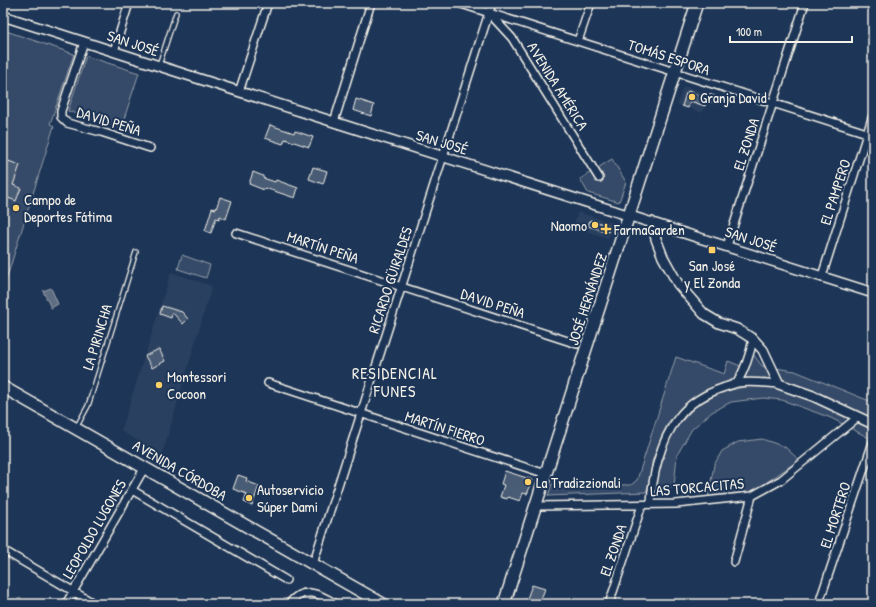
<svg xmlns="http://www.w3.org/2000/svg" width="876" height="607" viewBox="0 0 876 607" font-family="'Patrick Hand',sans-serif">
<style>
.built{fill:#2a4060}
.green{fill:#354a67;stroke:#949ea8}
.water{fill:#5e6d82;stroke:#9aa2ab}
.building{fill:#485b74;stroke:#f4f1e8}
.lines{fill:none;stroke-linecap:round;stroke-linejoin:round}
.service-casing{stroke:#f4f1e8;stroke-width:6}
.minor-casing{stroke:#f4f1e8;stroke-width:10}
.tertiary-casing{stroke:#f4f1e8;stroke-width:12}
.primary-casing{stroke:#f4f1e8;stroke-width:14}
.service{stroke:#1d3557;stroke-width:3.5}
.minor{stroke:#1d3557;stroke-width:7}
.tertiary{stroke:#1d3557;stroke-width:9}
.primary{stroke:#1d3557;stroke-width:11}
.poi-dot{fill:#ffd166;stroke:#1d3557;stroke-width:1.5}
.labels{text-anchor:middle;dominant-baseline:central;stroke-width:4;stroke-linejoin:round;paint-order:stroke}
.street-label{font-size:15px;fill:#f4f1e8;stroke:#1d3557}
.poi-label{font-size:15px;fill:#f4f1e8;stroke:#1d3557;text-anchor:start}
.neighbourhood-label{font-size:16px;letter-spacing:1px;fill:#f4f1e8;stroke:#1d3557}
</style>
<rect width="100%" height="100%" fill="#1d3557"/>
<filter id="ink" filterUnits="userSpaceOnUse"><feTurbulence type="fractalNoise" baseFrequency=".025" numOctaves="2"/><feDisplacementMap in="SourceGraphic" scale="8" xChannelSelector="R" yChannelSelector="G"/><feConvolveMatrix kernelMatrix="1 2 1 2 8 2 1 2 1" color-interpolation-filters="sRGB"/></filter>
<g filter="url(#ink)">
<path class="built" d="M 686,87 L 709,94 L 702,113 L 677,104 L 682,89 Z
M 578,212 L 613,223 L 608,238 L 573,227 Z
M 171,272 L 212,286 L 162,455 L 121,431 Z"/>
<path class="green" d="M 3,30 L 74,54 L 50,124 L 54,126 L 3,290 Z
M 86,56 L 139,73 L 121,128 L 68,111 Z
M 612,159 L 626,182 L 619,202 L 588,193 L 580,179 Z
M 182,255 L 210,265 L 206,278 L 178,269 Z
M 753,354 L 762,366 L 795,371 L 872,402 L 873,403 L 873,419 L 788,382 L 764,378 L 726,383 L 709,389 L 692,399 L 669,421 L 661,437 L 652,462 L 650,481 L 646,492 L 548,496 L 552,484 L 631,485 L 637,480 L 676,357 L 724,374 L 728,361 L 748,369 Z
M 748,386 L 781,388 L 826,405 L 873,428 L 873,440 L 831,418 L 782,400 L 763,398 L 731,402 L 712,412 L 692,429 L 677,455 L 674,486 L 655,491 L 659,472 L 668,441 L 680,423 L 695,407 L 719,393 Z
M 762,439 L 785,447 L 799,460 L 751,493 L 708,497 L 714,465 L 722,451 L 738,442 Z"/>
<path class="water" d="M 51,288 L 58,304 L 51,308 L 43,291 Z"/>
<path class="building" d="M 688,91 L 699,95 L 700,94 L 708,97 L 705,106 L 690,101 L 688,108 L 682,106 L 686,93 Z
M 709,94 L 720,98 L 718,104 L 707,101 Z
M 356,99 L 374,105 L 371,116 L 353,110 Z
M 270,125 L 294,133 L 295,131 L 313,137 L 309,147 L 285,139 L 283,144 L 265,138 Z
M 8,161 L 20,165 L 13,185 L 21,188 L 16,201 L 3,196 L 3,174 Z
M 313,167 L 327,171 L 323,184 L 309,179 Z
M 253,172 L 263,176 L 263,178 L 275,182 L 276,180 L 298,188 L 295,198 L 265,188 L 264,190 L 249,184 Z
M 220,197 L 232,201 L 226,219 L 220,216 L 219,219 L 216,218 L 211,233 L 205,231 L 212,208 L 216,209 Z
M 590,220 L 610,226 L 608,232 L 588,226 Z
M 162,306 L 182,312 L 188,319 L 183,324 L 172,312 L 171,318 L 160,314 Z
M 159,349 L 165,361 L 152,368 L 145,356 Z
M 505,471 L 533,480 L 527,494 L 523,493 L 520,501 L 508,497 L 507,499 L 500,497 L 504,485 L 501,484 Z
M 238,475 L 247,478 L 246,481 L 259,486 L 252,506 L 244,502 L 247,494 L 233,489 Z
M 532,585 L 545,589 L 539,604 L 525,604 Z"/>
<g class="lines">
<defs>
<path id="service" d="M 159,65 L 176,13
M 77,426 L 88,406 L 136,252"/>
<path id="minor" d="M 458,3 L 873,135
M 489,13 L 512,38 L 599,178
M 578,41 L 591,3
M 84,42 L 61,111 L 61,117 L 67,123 L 101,132 L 150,148
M 114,51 L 129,3
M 239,92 L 268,3
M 334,122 L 371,3
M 236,233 L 577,344
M 727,246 L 805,3
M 822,276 L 873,115
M 268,383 L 546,474
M 737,383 C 745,369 750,355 753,339
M 132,490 L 286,580
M 651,504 C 652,477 660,441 678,418 C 689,403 707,393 725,387 C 729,386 733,384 737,383 C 751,381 765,383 779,384
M 536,506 L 676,504 L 752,496 L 781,480 L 858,417
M 3,550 L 95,604
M 734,562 L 752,496
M 313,564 L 492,3
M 821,597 L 873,442
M 66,604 L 145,467
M 289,604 C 303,585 320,594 336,604
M 609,604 L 642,505"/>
<path id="tertiary" d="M 3,16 L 334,122 L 873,293
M 652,222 L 656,239 L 663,257 L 678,284 L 704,314 L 719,323 L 737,329 L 753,339 L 763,350 L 779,384 L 813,396 L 873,424"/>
<path id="primary" d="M 3,387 L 383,604
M 504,604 L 697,3"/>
</defs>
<use href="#service" class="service-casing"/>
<use href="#minor" class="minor-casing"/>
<use href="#tertiary" class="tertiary-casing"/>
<use href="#primary" class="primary-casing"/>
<use href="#service" class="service"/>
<use href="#minor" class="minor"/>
<use href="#tertiary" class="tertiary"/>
<use href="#primary" class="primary"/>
</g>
</g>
<g class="poi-dot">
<circle cx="692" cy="97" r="4"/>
<circle cx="16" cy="208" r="4"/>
<circle cx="595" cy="225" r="4"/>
<path d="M604 223h4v4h4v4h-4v4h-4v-4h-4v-4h4z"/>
<rect x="708" y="246" width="8" height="8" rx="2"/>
<circle cx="159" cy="385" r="4"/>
<circle cx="528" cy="482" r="4"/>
<circle cx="249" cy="498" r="4"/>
</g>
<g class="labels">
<g class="street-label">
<text transform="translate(133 43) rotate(18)">SAN JOSÉ</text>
<text transform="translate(669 57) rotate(18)">TOMÁS ESPORA</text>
<text transform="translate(558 86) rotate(58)">AVENIDA AMÉRICA</text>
<text transform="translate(109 121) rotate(17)">DAVID PEÑA</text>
<text transform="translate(442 142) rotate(17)">SAN JOSÉ</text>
<text transform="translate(746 144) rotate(-72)">EL ZONDA</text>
<text transform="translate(835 192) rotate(-72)">EL PAMPERO</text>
<text transform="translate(751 239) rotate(18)">SAN JOSÉ</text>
<text transform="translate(323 247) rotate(18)">MARTÍN PEÑA</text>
<text transform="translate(390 280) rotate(-72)">RICARDO GÜIRALDES</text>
<text transform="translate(587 299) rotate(-72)">JOSÉ HERNÁNDEZ</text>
<text transform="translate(493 303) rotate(18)">DAVID PEÑA</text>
<text transform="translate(97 337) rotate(-73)">LA PIRINCHA</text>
<text transform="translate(445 428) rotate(18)">MARTÍN FIERRO</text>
<text transform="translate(180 470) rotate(30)">AVENIDA CÓRDOBA</text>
<text transform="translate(697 487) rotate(-5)">LAS TORCACITAS</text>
<text transform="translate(835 515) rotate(-72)">EL MORTERO</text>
<text transform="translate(94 529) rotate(-60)">LEOPOLDO LUGONES</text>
<text transform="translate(613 550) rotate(-71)">EL ZONDA</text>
</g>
<g class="poi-label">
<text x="700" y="97">Granja David</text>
<text x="24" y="199">Campo de<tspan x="24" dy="17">Deportes Fátima</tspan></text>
<text x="587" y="225" text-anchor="end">Naomo</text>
<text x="614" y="229">FarmaGarden</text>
<text x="712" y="265" text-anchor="middle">San José<tspan x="712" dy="17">y El Zonda</tspan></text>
<text x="167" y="376">Montessori<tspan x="167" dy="17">Cocoon</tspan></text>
<text x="536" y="482">La Tradizzionali</text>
<text x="257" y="489">Autoservicio<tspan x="257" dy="17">Súper Dami</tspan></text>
</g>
<g class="neighbourhood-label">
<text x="395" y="373">RESIDENCIAL<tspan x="395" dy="18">FUNES</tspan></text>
</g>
</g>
<rect width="876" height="607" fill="none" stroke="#1d3557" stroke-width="16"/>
<rect x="8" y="8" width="860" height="591" fill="none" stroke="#f4f1e8" stroke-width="1.5" filter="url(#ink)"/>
<path d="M730 36v6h122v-6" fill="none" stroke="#f4f1e8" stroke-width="2"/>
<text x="736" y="36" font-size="12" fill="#f4f1e8" stroke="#1d3557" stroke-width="3" paint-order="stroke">100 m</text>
</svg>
